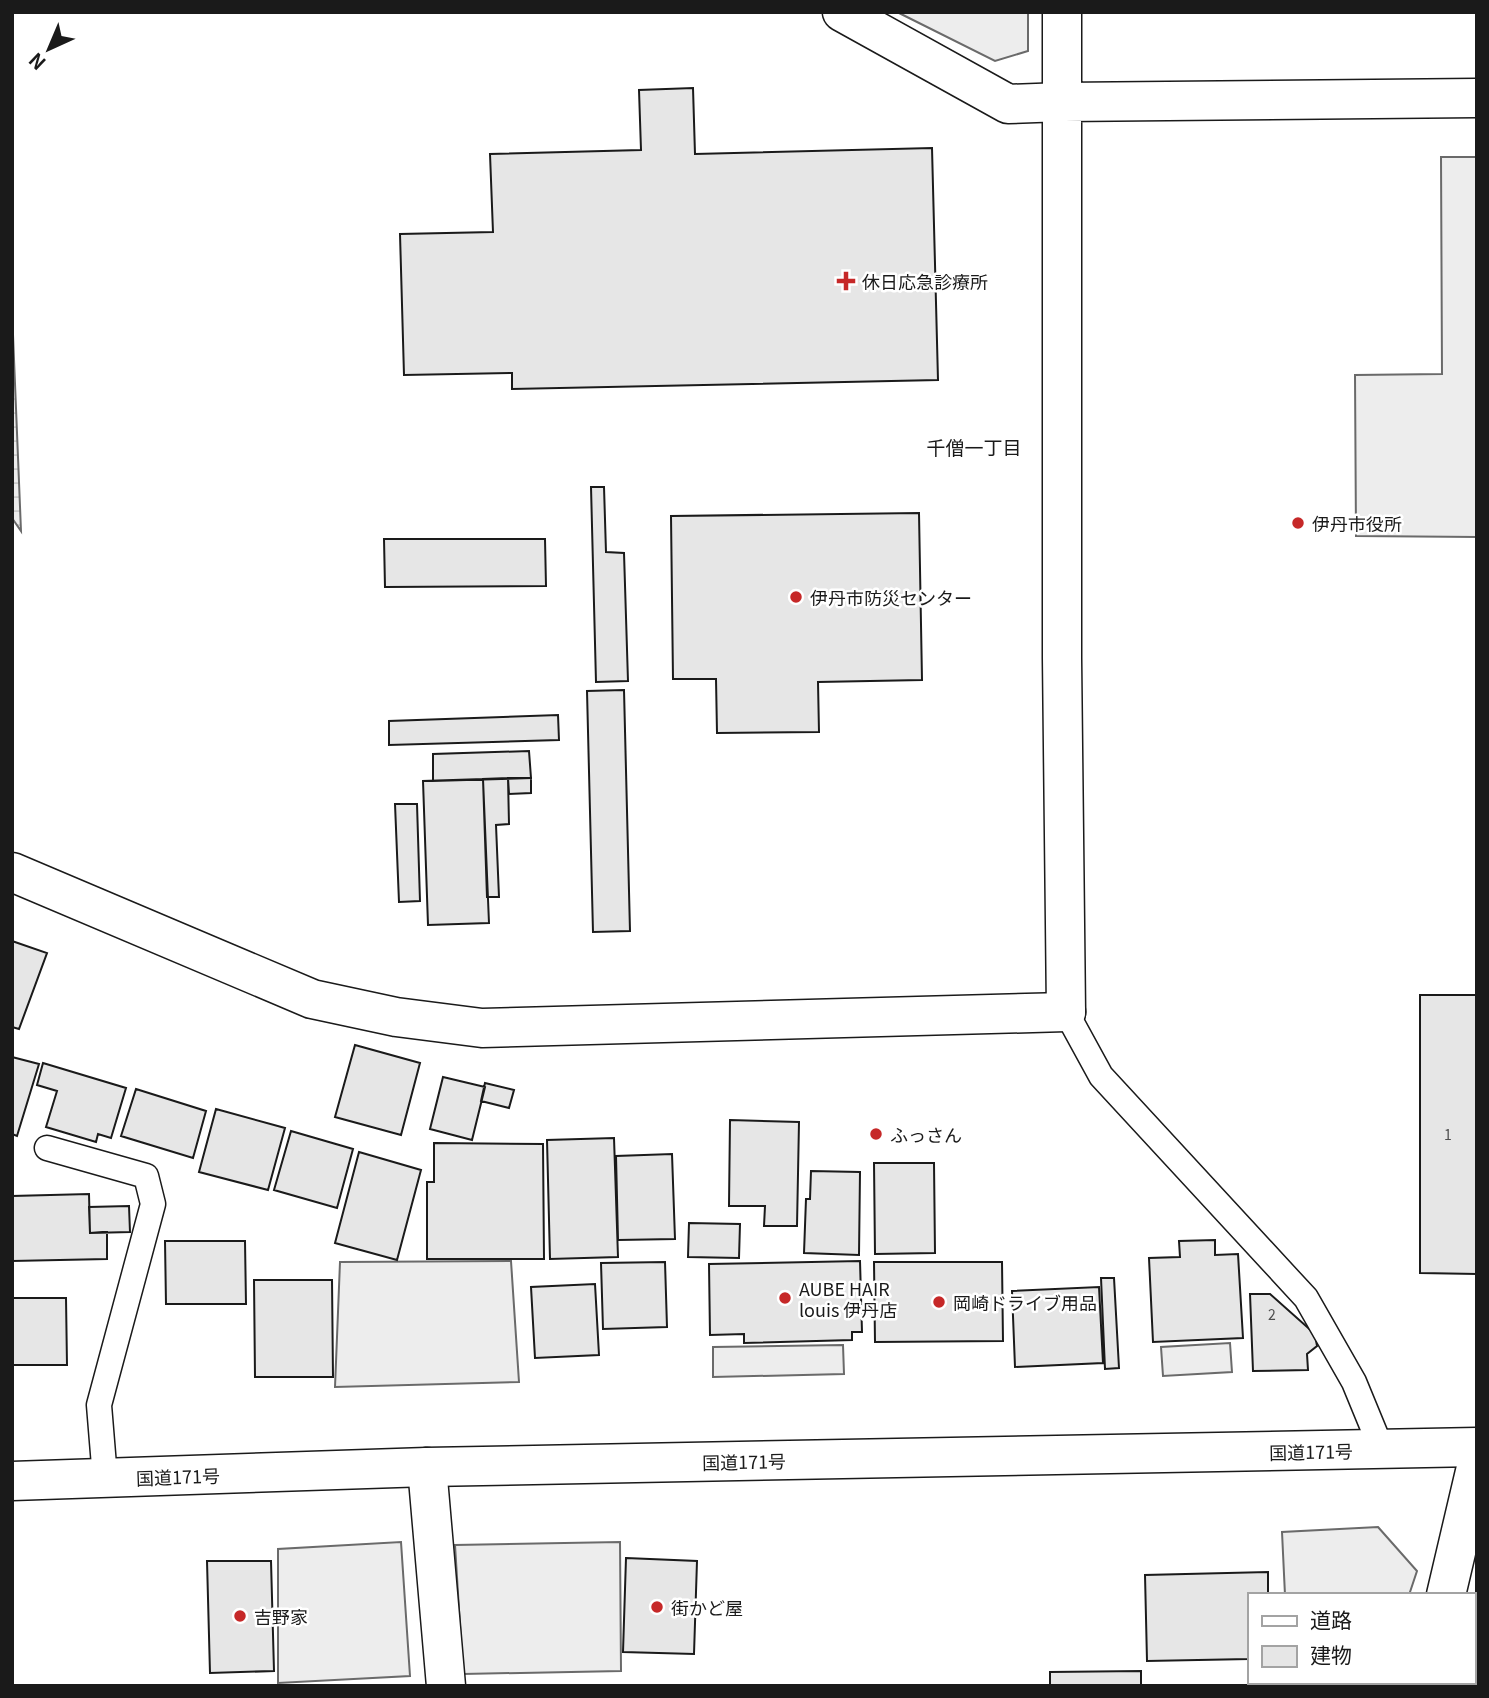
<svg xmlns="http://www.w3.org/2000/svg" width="1489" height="1698" viewBox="0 0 1489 1698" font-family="Georgia,'Noto Sans JP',serif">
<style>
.parking{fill:#ededed;stroke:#6a6a6a;stroke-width:2}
.plaza{fill:url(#plaza-grid);stroke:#6a6a6a;stroke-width:2}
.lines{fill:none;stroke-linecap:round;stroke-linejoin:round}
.stream{stroke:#c6d2dc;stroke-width:16}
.building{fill:#e6e6e6;stroke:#1a1a1a;stroke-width:2}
.lane-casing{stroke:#1a1a1a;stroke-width:27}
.street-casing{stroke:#1a1a1a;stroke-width:41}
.secondary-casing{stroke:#1a1a1a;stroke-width:41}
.highway-casing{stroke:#1a1a1a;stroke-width:41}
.lane{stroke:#fff;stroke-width:24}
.street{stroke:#fff;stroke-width:38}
.secondary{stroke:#fff;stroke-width:38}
.highway{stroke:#fff;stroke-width:38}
.poi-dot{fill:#c62828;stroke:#fff;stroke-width:2.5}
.labels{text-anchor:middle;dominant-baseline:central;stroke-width:5;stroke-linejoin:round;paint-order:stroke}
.number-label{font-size:14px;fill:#4d4d4d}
.poi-label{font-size:18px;fill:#1a1a1a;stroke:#fff;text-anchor:start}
.street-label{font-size:18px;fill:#1a1a1a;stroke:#fff}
.neighbourhood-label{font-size:19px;fill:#1a1a1a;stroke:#fff}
</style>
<defs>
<pattern id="plaza-grid" width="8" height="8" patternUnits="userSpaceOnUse" patternTransform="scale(1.75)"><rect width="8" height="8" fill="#ededed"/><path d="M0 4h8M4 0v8" fill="none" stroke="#cbcbcb"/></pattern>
</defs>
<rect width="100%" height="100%" fill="#fff"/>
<path class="parking" d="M 897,12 L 1028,12 L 1028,51 L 995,61 Z
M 1441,157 L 1477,157 L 1477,537 L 1356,536 L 1355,375 L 1442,374 Z
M 511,1261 L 519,1382 L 335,1387 L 340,1262 Z
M 1230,1343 L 1232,1372 L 1163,1376 L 1161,1347 Z
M 843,1345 L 844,1374 L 713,1377 L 713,1347 Z
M 1378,1527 L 1417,1571 L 1409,1595 L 1285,1595 L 1282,1532 Z
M 401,1542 L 410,1676 L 278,1683 L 278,1549 Z
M 620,1542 L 621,1671 L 463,1674 L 455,1545 Z"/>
<path class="plaza" d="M 12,310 L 21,531 L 12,518 Z"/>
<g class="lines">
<path class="stream" d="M 1473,1648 L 1477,1633
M 1464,1686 L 1465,1682"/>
</g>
<path class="building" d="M 693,88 L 695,154 L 932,148 L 938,380 L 512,389 L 512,373 L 404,375 L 400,234 L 493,232 L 490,154 L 641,150 L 639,90 Z
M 591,487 L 604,487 L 606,552 L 624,553 L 628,681 L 596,682 Z
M 919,513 L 922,680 L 818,682 L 819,732 L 717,733 L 716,679 L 673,679 L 671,516 Z
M 384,539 L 545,539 L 546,586 L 385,587 Z
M 624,690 L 630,931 L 593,932 L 587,691 Z
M 558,715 L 559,740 L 389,745 L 389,721 Z
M 529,751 L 531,778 L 433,781 L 433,754 Z
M 508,778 L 531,778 L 531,793 L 509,794 Z
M 508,778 L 509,824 L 496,825 L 499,897 L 487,897 L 483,779 Z
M 483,779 L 489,923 L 428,925 L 423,781 Z
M 395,804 L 417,804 L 420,901 L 399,902 Z
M 12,941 L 47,953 L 19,1029 L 12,1027 Z
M 1420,995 L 1477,995 L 1477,1274 L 1420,1273 Z
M 355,1045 L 420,1063 L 401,1135 L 335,1117 Z
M 12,1057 L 39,1064 L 17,1136 L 12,1134 Z
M 43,1063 L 126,1088 L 111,1138 L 98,1134 L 96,1142 L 46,1127 L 57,1091 L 37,1085 Z
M 443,1077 L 485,1087 L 472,1140 L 430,1129 Z
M 485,1083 L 514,1090 L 509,1108 L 481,1101 Z
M 136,1089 L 206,1111 L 193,1158 L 121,1136 Z
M 216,1109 L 285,1128 L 268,1190 L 199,1172 Z
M 730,1120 L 799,1122 L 797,1226 L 764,1226 L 765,1206 L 729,1206 Z
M 291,1131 L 353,1149 L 337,1208 L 274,1190 Z
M 614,1138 L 618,1257 L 550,1259 L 547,1140 Z
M 434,1143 L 543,1144 L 544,1259 L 427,1259 L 427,1182 L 434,1182 Z
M 359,1152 L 421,1170 L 397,1260 L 335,1243 Z
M 672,1154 L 675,1239 L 618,1240 L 616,1156 Z
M 874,1163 L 934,1163 L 935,1253 L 875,1254 Z
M 811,1171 L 860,1172 L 859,1255 L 804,1253 L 806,1199 L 810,1199 Z
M 89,1194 L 90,1233 L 107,1232 L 107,1259 L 12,1261 L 12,1196 Z
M 129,1206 L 130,1232 L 90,1233 L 89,1207 Z
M 689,1223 L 740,1224 L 739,1258 L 688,1257 Z
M 1215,1240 L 1215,1255 L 1238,1254 L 1243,1338 L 1153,1342 L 1149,1258 L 1180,1257 L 1179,1241 Z
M 165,1241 L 245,1241 L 246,1304 L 166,1304 Z
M 860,1261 L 862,1332 L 852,1332 L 852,1340 L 744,1343 L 744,1334 L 710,1335 L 709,1264 Z
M 665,1262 L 667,1327 L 603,1329 L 601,1263 Z
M 874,1262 L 1002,1262 L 1003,1341 L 875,1342 Z
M 1101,1278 L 1114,1278 L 1119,1368 L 1105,1369 Z
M 254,1280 L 332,1280 L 333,1377 L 255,1377 Z
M 595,1284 L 599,1355 L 535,1358 L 531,1287 Z
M 1099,1287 L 1103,1363 L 1015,1367 L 1012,1291 Z
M 1250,1294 L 1270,1294 L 1315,1334 L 1317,1346 L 1307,1354 L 1308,1370 L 1253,1371 Z
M 12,1298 L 66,1298 L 67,1365 L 12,1365 Z
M 626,1558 L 697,1561 L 694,1654 L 623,1652 Z
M 207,1561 L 271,1561 L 274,1671 L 210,1673 Z
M 1268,1572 L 1268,1595 L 1249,1595 L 1249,1659 L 1147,1661 L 1145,1575 Z
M 1141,1671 L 1141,1686 L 1050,1686 L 1050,1672 Z
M 1346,1682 L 1395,1682 L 1394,1686 L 1286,1686 Z"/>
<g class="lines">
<defs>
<path id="lane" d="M 1066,1012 L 1101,1076 L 1306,1298 L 1354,1382 L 1382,1450
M 47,1148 L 146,1176 L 153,1204 L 99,1405 L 105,1478"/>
<path id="street" d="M 842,12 L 1008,104 L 1063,102
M 12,872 L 312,999 L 396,1017 L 482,1028 L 1066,1012
M 427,1467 L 446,1686
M 1446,1595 L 1477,1463
M 1425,1686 L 1426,1682"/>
<path id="secondary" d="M 1062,12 L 1062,658 L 1066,1012
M 1063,102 L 1477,98"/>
<path id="highway" d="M 12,1481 L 427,1467 L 1477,1447"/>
</defs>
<use href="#lane" class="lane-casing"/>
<use href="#street" class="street-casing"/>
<use href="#secondary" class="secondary-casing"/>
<use href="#highway" class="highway-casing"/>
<use href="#lane" class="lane"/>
<use href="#street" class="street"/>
<use href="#secondary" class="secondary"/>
<use href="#highway" class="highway"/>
</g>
<g class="poi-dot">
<path d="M842.5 270.5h7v7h7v7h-7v7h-7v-7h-7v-7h7z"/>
<circle cx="1298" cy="523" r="7"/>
<circle cx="796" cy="597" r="7"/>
<circle cx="876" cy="1134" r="7"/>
<circle cx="785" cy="1298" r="7"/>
<circle cx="939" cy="1302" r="7"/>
<circle cx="657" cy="1607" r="7"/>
<circle cx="240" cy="1616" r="7"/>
</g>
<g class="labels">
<g class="number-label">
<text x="1448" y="1134">1</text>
<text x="1272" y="1314">2</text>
</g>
<g class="poi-label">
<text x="862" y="281">休日応急診療所</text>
<text x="1312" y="523">伊丹市役所</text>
<text x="810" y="597">伊丹市防災センター</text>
<text x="890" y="1134">ふっさん</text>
<text x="799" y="1288">AUBE HAIR<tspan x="799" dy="21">louis 伊丹店</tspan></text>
<text x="953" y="1302">岡崎ドライブ用品</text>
<text x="671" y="1607">街かど屋</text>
<text x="254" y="1616">吉野家</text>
</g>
<g class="street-label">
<text transform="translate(1311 1451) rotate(-1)">国道171号</text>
<text transform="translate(744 1461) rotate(-1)">国道171号</text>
<text transform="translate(178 1476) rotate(-2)">国道171号</text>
</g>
<g class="neighbourhood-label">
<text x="974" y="446">千僧一丁目</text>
</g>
</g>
<rect width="1489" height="1698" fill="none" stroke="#1a1a1a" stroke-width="28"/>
<rect x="1248" y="1593" width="228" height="91" fill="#ffffff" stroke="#a3a3a3" stroke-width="2"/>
<rect x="1262" y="1616" width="35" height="10" fill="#ffffff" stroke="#a3a3a3" stroke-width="2"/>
<text x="1310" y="1628" font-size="21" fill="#1a1a1a">道路</text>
<rect x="1262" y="1646" width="35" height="21" fill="#e6e6e6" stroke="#a3a3a3" stroke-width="2"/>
<text x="1310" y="1663" font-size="21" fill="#1a1a1a">建物</text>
<g transform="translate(49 49) rotate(224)" stroke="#ffffff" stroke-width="5" paint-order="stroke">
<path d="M0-5L12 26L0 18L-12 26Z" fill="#1a1a1a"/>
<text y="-10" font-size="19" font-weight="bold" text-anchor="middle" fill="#1a1a1a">N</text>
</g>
</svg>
